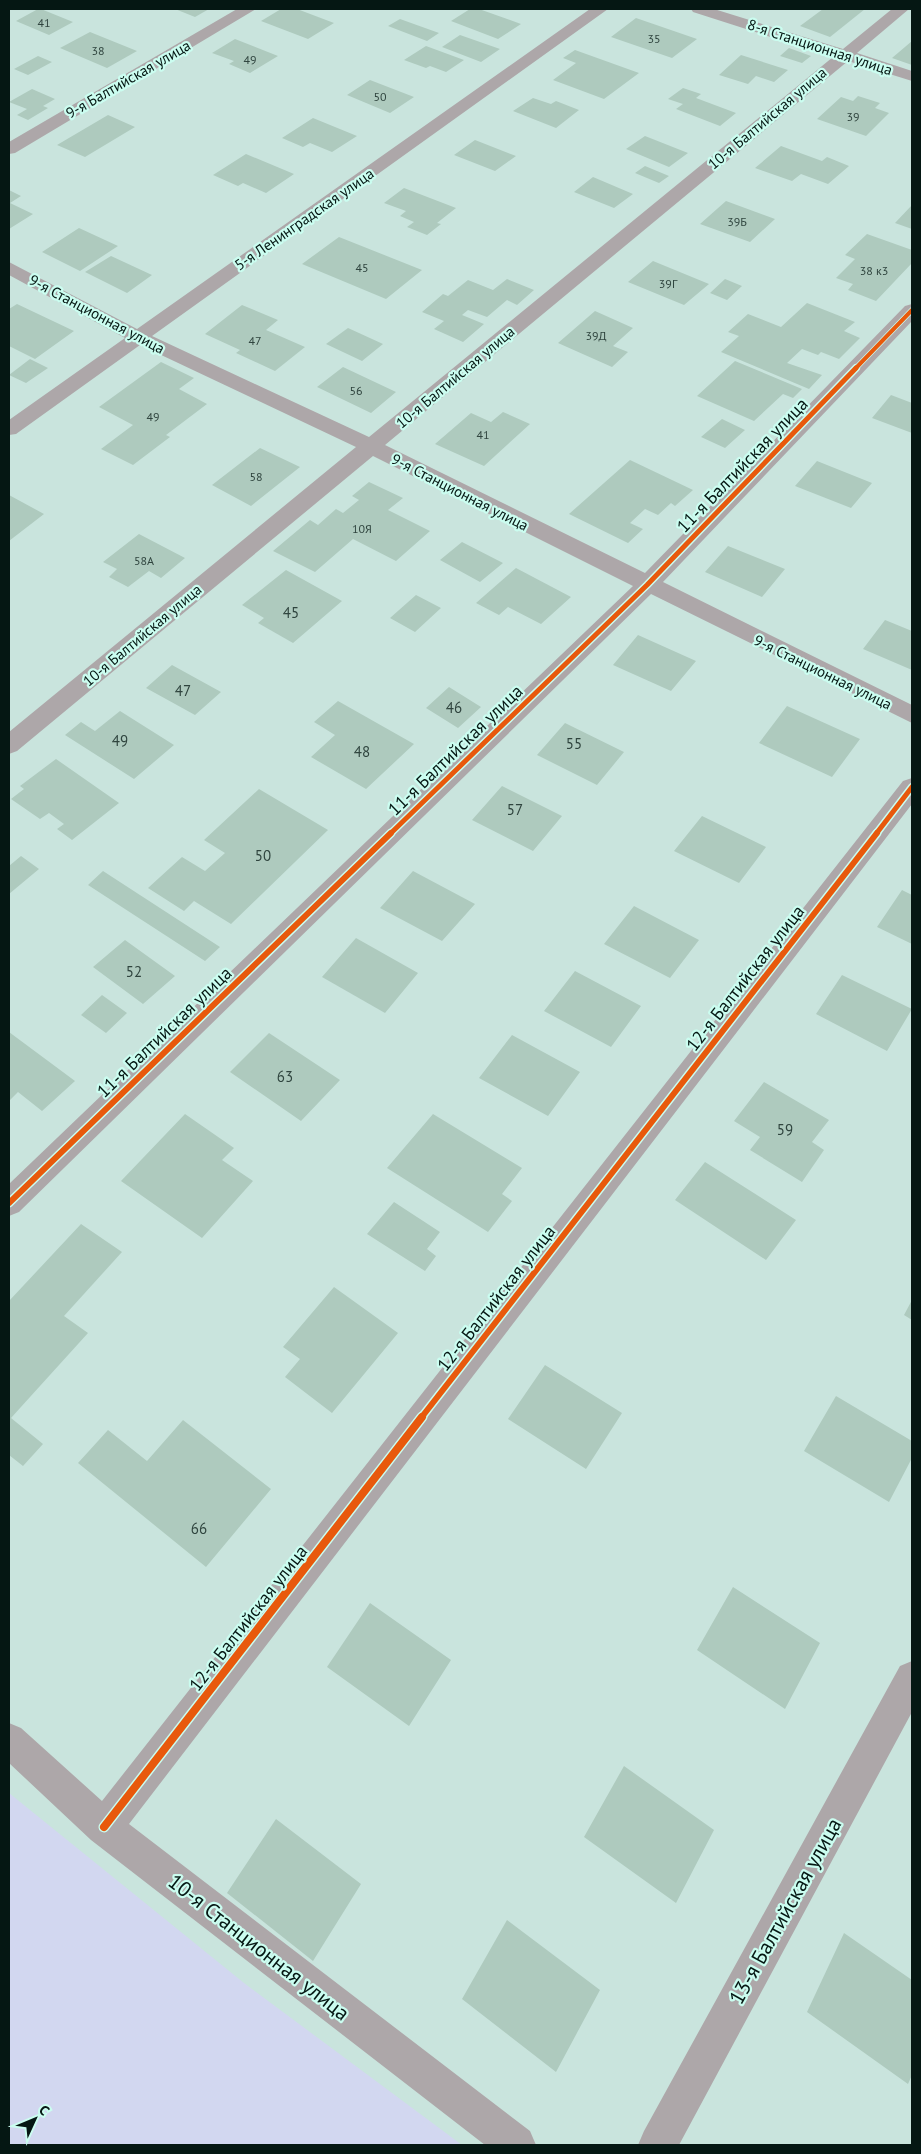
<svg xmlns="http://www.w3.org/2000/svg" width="921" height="2154" viewBox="0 0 921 2154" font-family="'PT Sans',sans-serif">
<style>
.green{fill:#d2d7f0}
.building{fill:#aecabe}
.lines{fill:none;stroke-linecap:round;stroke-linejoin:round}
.minor{fill:#ada7a9;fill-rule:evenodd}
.cycleway-far3-casing{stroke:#cbfdf0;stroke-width:5.5}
.cycleway-far2-casing{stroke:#cbfdf0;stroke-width:8}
.cycleway-far1-casing{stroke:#cbfdf0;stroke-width:9}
.cycleway-casing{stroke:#cbfdf0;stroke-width:11}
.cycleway-far3{stroke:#e8590c;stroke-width:4}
.cycleway-far2{stroke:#e8590c;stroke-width:5}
.cycleway-far1{stroke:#e8590c;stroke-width:6}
.cycleway{stroke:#e8590c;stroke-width:8}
.labels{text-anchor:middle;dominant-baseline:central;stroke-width:4.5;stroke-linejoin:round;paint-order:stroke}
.far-number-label{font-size:12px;fill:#2f443e}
.far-street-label{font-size:15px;fill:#051713;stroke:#cbfdf0}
.number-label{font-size:15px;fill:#2f443e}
.street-label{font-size:18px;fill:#051713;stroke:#cbfdf0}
.near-street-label{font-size:21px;fill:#051713;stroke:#cbfdf0}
</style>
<rect width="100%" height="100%" fill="#c9e4dd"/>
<path class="green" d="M 9,1793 L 244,1983 L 462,2145 L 9,2145 Z"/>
<path class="building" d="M 38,9 L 41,9 L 73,22 L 49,35 L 16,21 Z
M 175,9 L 209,9 L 195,17 Z
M 281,9 L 297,9 L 334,23 L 308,39 L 261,21 Z
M 470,9 L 479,9 L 521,24 L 498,39 L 451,21 Z
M 823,9 L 865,9 L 830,37 L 800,26 Z
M 636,18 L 697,39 L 672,58 L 611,37 Z
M 400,19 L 439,33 L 427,41 L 388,26 Z
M 90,32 L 137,51 L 107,68 L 60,48 Z
M 460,35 L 500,49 L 481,62 L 442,47 Z
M 235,39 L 278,56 L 250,73 L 229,64 L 234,61 L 212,53 Z
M 912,41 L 912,65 L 892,58 Z
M 426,46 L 464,60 L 446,72 L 430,66 L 426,68 L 404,60 Z
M 789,48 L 811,56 L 802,63 L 780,56 Z
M 575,50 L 639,73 L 604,99 L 553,80 L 576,63 L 563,58 Z
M 741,55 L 788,70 L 774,82 L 756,76 L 748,84 L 719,75 Z
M 38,56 L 52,62 L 28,75 L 14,69 Z
M 370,80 L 414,97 L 390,113 L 347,95 Z
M 683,88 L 701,94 L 696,98 L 736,113 L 720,126 L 676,109 L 683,104 L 668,99 Z
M 32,89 L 55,99 L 43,106 L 48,108 L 28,120 L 17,115 L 27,109 L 9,102 Z
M 858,96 L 880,103 L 875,108 L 889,113 L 866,136 L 817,119 L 841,97 L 853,101 Z
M 533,98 L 551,104 L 556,101 L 579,110 L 556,128 L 513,111 Z
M 108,115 L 135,127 L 85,157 L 57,145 Z
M 313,118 L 357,136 L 332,152 L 310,143 L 303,147 L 282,138 Z
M 645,136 L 688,153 L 669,167 L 626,149 Z
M 475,140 L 516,156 L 495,171 L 454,155 Z
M 781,146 L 822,161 L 827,157 L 849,166 L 828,184 L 801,174 L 792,181 L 755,168 Z
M 246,154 L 294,174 L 266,193 L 243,183 L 238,186 L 213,175 Z
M 645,166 L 669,176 L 659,183 L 635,173 Z
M 593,177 L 633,194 L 614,208 L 574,192 Z
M 404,188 L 456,208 L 437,223 L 441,224 L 427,235 L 407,227 L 414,222 L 400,216 L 406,211 L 384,203 Z
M 9,190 L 21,196 L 10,203 L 33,214 L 9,229 Z
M 726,201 L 775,219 L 750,242 L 700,224 Z
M 912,205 L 912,229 L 895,223 Z
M 79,228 L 118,246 L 80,271 L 42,252 Z
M 867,234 L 912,250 L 912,263 L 876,301 L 848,290 L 853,284 L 836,278 L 855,259 L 845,255 Z
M 339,237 L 422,270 L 386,299 L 302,264 Z
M 111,256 L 152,275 L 127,293 L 85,272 Z
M 653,261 L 709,284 L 684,305 L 628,282 Z
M 507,279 L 534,290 L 517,305 L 507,300 L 487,317 L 468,310 L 462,315 L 484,324 L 463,342 L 434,329 L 444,321 L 422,312 L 443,294 L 448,296 L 468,280 L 493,290 Z
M 725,279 L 742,286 L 727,300 L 710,293 Z
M 807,303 L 855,322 L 844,331 L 860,338 L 839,359 L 821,352 L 818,355 L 802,349 L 787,363 L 822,375 L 809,389 L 721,352 L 739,336 L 728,332 L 748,314 L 781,327 Z
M 17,304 L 74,331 L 35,359 L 9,346 L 9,309 Z
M 242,305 L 278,320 L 266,330 L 305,347 L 275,371 L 236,353 L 240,350 L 205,334 Z
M 595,311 L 633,328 L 613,346 L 628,352 L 612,367 L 558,343 Z
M 348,328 L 383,344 L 362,361 L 326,344 Z
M 30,359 L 48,368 L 26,383 L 9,375 Z
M 735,361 L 802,389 L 793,398 L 783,394 L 754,421 L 697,396 Z
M 161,362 L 194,378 L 179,389 L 207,404 L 166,435 L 170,437 L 133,465 L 101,449 L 133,425 L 99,407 Z
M 343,367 L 396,392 L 371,413 L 317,387 Z
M 891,395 L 912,403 L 912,433 L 872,418 Z
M 503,412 L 530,424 L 484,466 L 435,444 L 471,413 L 491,422 Z
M 722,419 L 745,430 L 725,448 L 701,437 Z
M 260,448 L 300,467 L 251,506 L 212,485 Z
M 630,460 L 693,490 L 675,506 L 671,503 L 658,515 L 645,509 L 630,523 L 643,529 L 628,543 L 569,514 Z
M 817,461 L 872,483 L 851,508 L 795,486 Z
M 369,482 L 403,498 L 388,510 L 430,531 L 396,561 L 353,539 L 315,572 L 273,551 L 310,520 L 318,525 L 336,509 L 343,513 L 359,500 L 352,496 Z
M 9,495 L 44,514 L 9,541 Z
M 139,534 L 185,558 L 161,578 L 149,571 L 128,587 L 109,577 L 117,569 L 103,562 Z
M 462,542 L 503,563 L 480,582 L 440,560 Z
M 728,546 L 785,569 L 762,597 L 705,572 Z
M 516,568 L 571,597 L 541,624 L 508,607 L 499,615 L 476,603 Z
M 286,570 L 342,601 L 293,643 L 258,623 L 264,618 L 242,605 Z
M 416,595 L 441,608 L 415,632 L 390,618 Z
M 885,620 L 912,631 L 912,670 L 863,649 Z
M 638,635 L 696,661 L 671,691 L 613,665 Z
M 172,665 L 221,692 L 195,715 L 146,688 Z
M 449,687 L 481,707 L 458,728 L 426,708 Z
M 338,701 L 414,744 L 366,789 L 311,757 L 335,735 L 314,722 Z
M 787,706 L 860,739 L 832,777 L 759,743 Z
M 120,711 L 174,745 L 134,779 L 65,735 L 81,722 L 95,731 Z
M 565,723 L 624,752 L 597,785 L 537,755 Z
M 56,759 L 119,803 L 72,840 L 57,829 L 64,824 L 49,813 L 40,819 L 11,799 L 24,789 L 20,786 Z
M 502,786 L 562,816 L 533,851 L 472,820 Z
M 259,789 L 328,830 L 231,924 L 194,901 L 184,911 L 148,888 L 182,857 L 205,871 L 225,853 L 204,840 Z
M 702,816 L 766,847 L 739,883 L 674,851 Z
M 21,856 L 39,869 L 9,894 L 9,866 Z
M 103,871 L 220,947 L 205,961 L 88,885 Z
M 413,871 L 475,904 L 442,941 L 380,908 Z
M 902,890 L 912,895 L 912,944 L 877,927 Z
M 634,906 L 699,940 L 670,978 L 604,944 Z
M 356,938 L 418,973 L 385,1013 L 322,977 Z
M 125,940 L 175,976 L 143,1004 L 93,967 Z
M 575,971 L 641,1006 L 611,1047 L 544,1011 Z
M 842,975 L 912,1009 L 887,1051 L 816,1014 Z
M 102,995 L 127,1013 L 106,1033 L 81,1015 Z
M 9,1032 L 75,1081 L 42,1111 L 18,1092 L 9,1101 Z
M 269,1033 L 340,1080 L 301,1121 L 230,1072 Z
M 512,1035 L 580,1072 L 548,1116 L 479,1078 Z
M 764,1082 L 829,1120 L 812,1142 L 824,1150 L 802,1182 L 750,1150 L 760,1137 L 734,1121 Z
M 185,1114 L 234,1148 L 222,1160 L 253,1181 L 202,1238 L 121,1181 Z
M 433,1114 L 522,1168 L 502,1194 L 512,1201 L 488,1232 L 387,1168 Z
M 705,1162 L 796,1220 L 766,1260 L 675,1200 Z
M 394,1202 L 440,1232 L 427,1249 L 436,1256 L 425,1271 L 367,1234 Z
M 81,1224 L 122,1252 L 64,1316 L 88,1333 L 11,1418 L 43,1444 L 23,1466 L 9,1455 L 9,1301 Z
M 334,1287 L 398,1333 L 332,1413 L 285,1377 L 300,1359 L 283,1347 Z
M 912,1300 L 912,1320 L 904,1315 Z
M 545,1365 L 622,1413 L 586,1469 L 508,1419 Z
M 836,1396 L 912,1441 L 912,1458 L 889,1502 L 804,1451 Z
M 183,1420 L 271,1489 L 206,1567 L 78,1463 L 108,1430 L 147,1461 Z
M 733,1587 L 820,1643 L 785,1709 L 697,1650 Z
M 370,1603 L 451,1660 L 409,1726 L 327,1667 Z
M 624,1766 L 714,1830 L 676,1903 L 584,1837 Z
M 276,1819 L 361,1884 L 313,1961 L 227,1893 Z
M 507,1920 L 600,1990 L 556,2072 L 462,1999 Z
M 844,1933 L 912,1980 L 912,2075 L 908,2084 L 807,2012 Z"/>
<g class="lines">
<path class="minor" d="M 237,9 L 256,9 L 15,153 L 9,154 L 9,142 Z
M 590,9 L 608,9 L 152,336 L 369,437 L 833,57 L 693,12 L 691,9 L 714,9 L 843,49 L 892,9 L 909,9 L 857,53 L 912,71 L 912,81 L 848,61 L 385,445 L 645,573 L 905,306 L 912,304 L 912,321 L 663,582 L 912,705 L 912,723 L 651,594 L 19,1212 L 9,1216 L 9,1184 L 633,586 L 373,456 L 17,751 L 9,754 L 9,732 L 356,447 L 140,345 L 16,434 L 9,435 L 9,420 L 125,338 L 9,275 L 9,262 L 137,329 Z
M 912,778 L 912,804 L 129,1824 L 530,2131 L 536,2145 L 485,2145 L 91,1840 L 9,1763 L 9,1723 L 21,1728 L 102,1801 L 903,781 Z
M 912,1661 L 912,1712 L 679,2145 L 638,2145 L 644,2131 L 900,1666 Z"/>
<defs>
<path id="cycleway-far3" d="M 855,369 L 912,310"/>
<path id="cycleway-far2" d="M 390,834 L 647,585 L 856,368
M 876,834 L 912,787"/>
<path id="cycleway-far1" d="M 9,1203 L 391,833
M 421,1418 L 877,833"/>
<path id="cycleway" d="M 104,1827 L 422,1417"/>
</defs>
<use href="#cycleway-far3" class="cycleway-far3-casing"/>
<use href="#cycleway-far2" class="cycleway-far2-casing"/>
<use href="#cycleway-far1" class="cycleway-far1-casing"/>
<use href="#cycleway" class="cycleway-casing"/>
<use href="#cycleway-far3" class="cycleway-far3"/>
<use href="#cycleway-far2" class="cycleway-far2"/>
<use href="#cycleway-far1" class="cycleway-far1"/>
<use href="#cycleway" class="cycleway"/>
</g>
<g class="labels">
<g class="far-number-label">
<text x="44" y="22">41</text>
<text x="654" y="38">35</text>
<text x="98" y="50">38</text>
<text x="250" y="59">49</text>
<text x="380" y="96">50</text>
<text x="853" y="116">39</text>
<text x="737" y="221">39Б</text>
<text x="362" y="267">45</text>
<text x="874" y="270">38 к3</text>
<text x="668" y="283">39Г</text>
<text x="596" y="335">39Д</text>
<text x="255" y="340">47</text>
<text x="356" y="390">56</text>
<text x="153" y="416">49</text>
<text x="483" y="434">41</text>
<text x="256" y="476">58</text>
<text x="362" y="528">10Я</text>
<text x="144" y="560">58А</text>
</g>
<g class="far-street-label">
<text transform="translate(820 47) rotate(18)">8-я Станционная улица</text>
<text transform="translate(128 79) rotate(-30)">9-я Балтийская улица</text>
<text transform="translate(767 118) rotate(-40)">10-я Балтийская улица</text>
<text transform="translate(304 219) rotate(-35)">5-я Ленинградская улица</text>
<text transform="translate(97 314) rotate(28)">9-я Станционная улица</text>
<text transform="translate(455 377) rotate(-40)">10-я Балтийская улица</text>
<text transform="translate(460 492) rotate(27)">9-я Станционная улица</text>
<text transform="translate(142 635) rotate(-40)">10-я Балтийская улица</text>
<text transform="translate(823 672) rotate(26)">9-я Станционная улица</text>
</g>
<g class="number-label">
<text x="291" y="612">45</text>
<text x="183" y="690">47</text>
<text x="454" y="707">46</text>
<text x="120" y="740">49</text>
<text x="574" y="743">55</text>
<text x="362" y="751">48</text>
<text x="515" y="809">57</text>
<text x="263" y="855">50</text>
<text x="134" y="971">52</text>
<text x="285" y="1076">63</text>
<text x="785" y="1129">59</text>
<text x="199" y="1528">66</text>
</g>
<g class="street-label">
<text transform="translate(742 465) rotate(-46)">11-я Балтийская улица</text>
<text transform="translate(455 750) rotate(-44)">11-я Балтийская улица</text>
<text transform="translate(745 978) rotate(-52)">12-я Балтийская улица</text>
<text transform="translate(164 1032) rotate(-44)">11-я Балтийская улица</text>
<text transform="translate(496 1298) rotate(-52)">12-я Балтийская улица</text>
<text transform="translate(248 1618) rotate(-52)">12-я Балтийская улица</text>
</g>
<g class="near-street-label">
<text transform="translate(785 1911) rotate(-61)">13-я Балтийская улица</text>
<text transform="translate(259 1947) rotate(38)">10-я Станционная улица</text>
</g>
</g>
<rect width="921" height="2154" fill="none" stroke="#051713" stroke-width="20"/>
<g transform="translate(35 2119) rotate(46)" stroke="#cbfdf0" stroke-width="4" paint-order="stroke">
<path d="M0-4L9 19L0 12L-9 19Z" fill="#051713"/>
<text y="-8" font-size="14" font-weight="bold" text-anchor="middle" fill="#051713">С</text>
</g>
</svg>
